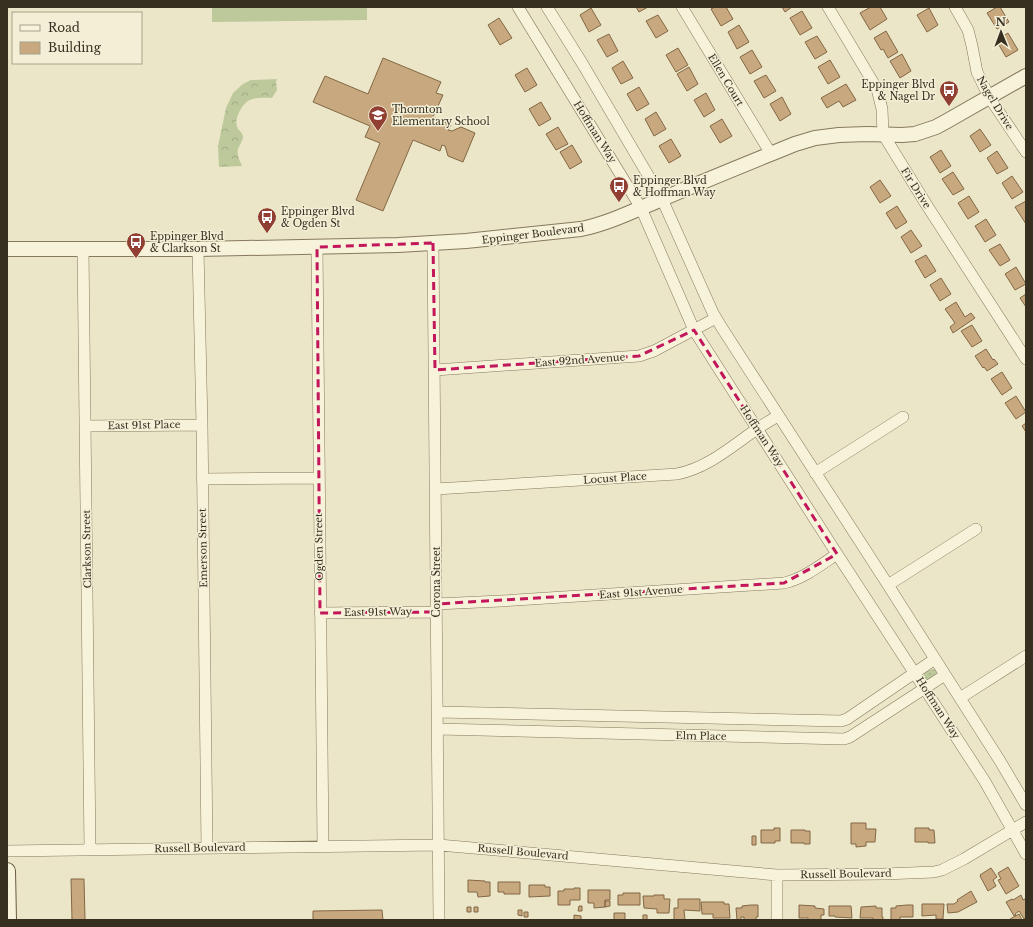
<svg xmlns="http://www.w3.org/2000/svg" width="1033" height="927" viewBox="0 0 1033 927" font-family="'Libre Baskerville',serif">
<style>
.grass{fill:url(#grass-dots)}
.park{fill:url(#park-crowns)}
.pitch{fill:#bdc99b}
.building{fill:#c7a87f;stroke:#836745}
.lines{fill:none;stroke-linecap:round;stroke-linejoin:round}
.minor-casing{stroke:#86795d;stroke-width:12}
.tertiary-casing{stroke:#86795d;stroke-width:16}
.secondary-casing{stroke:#685a41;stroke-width:18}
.minor{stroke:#f7f2da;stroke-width:11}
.tertiary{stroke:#f7f2da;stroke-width:14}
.secondary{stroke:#f7f2da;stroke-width:16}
.marked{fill:none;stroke:#c2185b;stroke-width:3;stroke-dasharray:8 5;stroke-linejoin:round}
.labels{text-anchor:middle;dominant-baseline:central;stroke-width:3;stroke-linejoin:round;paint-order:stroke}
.street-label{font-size:10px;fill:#372f20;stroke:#f3efd6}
.poi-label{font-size:10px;fill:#372f20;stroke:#f3efd6;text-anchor:start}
</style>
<defs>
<pattern id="grass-dots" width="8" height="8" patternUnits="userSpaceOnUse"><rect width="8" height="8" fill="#bdc99b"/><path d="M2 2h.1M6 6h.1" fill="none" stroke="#a3ad85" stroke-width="1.8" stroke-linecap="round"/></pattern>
<pattern id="park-crowns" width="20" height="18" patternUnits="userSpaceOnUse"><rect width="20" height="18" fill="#bdc99b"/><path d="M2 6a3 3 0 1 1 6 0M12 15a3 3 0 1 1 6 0" fill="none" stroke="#a3ad85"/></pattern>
</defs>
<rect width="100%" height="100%" fill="#ebe6c7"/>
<path class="grass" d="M 932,669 L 936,670 L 937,674 L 929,680 L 926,680 L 924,677 L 924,673 Z"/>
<path class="park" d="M 277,79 L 276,82 L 277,90 L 272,98 C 265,98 256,97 250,100 C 243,102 234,119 237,126 C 238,131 243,132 243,137 C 243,140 241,142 240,145 C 235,152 239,159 242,166 L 219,167 L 218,146 L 226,108 L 233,93 L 243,84 L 251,80 Z"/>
<path class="pitch" d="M 212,7 L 367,7 L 367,20 L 212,22 Z"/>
<path class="building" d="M 636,7 L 648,7 L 639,12 Z
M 715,7 L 726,7 L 733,19 L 721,26 L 711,9 Z
M 782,7 L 792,7 L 785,12 Z
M 871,7 L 880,7 L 887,19 L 870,30 L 860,13 Z
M 997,7 L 1000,7 L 1009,22 L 997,29 L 987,13 Z
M 591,8 L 601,25 L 589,32 L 580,15 Z
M 929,8 L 938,25 L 927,32 L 917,15 Z
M 802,11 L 812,28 L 800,35 L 790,18 Z
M 658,15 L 668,31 L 656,38 L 646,21 Z
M 499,18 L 512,38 L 500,45 L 488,25 Z
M 739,25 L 749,42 L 737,49 L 728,32 Z
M 886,31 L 898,52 L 888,58 L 883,49 L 881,50 L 874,38 Z
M 1008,33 L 1018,50 L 1006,57 L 996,40 Z
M 609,34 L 618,51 L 607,57 L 597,40 Z
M 817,36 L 827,52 L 815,59 L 805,42 Z
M 678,48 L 688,65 L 676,72 L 666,55 Z
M 752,50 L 762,67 L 750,74 L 740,57 Z
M 902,54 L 911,71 L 900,78 L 890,61 Z
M 383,58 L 441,82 L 436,93 L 443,95 L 433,117 L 451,125 L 448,130 L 452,131 L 461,127 L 475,133 L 463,162 L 448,156 L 445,146 L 442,145 L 440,151 L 413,140 L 383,211 L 356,200 L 380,143 L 365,137 L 370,126 L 313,102 L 325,76 L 368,94 Z
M 830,60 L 840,77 L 828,84 L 818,67 Z
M 623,61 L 633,78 L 621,84 L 612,68 Z
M 689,67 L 698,84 L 687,91 L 677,74 Z
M 527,68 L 537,85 L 525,92 L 515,75 Z
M 766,75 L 776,91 L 764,98 L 754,81 Z
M 846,84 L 856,100 L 843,107 L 839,101 L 827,108 L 821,98 Z
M 639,87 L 649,104 L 637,111 L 627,94 Z
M 706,93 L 715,110 L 704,117 L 694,100 Z
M 782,97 L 791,114 L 780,121 L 770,104 Z
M 541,102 L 551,119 L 539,126 L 529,109 Z
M 656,112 L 666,129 L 654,136 L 645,119 Z
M 722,119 L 732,136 L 720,143 L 710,126 Z
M 558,127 L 568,144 L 556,150 L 546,134 Z
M 980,129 L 991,145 L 980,152 L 970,136 Z
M 671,139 L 681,156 L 669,163 L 659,146 Z
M 572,145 L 582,162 L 570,169 L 560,152 Z
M 941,150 L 951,166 L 940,173 L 930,157 Z
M 997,151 L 1008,168 L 997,174 L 987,158 Z
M 953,172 L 964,189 L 953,195 L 942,179 Z
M 1012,176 L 1023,192 L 1012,199 L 1002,183 Z
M 880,180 L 891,196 L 880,203 L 870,187 Z
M 969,196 L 979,212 L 968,219 L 958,203 Z
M 1026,201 L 1026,224 L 1015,207 Z
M 897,206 L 907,222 L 896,229 L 886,213 Z
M 986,219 L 996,235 L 985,242 L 975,226 Z
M 911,230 L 922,246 L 911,253 L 901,237 Z
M 1000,244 L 1010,260 L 1000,266 L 989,250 Z
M 926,255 L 936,271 L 925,278 L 915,261 Z
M 1016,267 L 1026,284 L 1015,290 L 1005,274 Z
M 941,278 L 951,294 L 940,301 L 930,285 Z
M 1026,294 L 1026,307 L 1020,298 Z
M 956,302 L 965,317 L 971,313 L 975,318 L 953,333 L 950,327 L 955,323 L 945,309 Z
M 972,325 L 982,341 L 972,347 L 961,331 Z
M 986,349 L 993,360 L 994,359 L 998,364 L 987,371 L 984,367 L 983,368 L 975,356 Z
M 1002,372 L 1012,388 L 1002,395 L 991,379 Z
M 1016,396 L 1026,412 L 1016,419 L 1005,403 Z
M 1026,423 L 1026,432 L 1022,426 Z
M 851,823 L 866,823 L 866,829 L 876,829 L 875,842 L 866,842 L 866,846 L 856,847 L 856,844 L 851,844 Z
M 774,828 L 780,828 L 780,841 L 775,841 L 775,843 L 761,843 L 761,830 L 774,830 Z
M 915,828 L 929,828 L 929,830 L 934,830 L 935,843 L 928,843 L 928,842 L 915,842 Z
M 791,830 L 805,830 L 805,831 L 810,831 L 810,844 L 804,844 L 804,843 L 791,843 Z
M 752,836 L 756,836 L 756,845 L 752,845 Z
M 1008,867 L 1019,886 L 1006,894 L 998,880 L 1001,879 L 998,873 Z
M 991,868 L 997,877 L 993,880 L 996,886 L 988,891 L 980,876 L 981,876 L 980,875 Z
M 71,879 L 84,879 L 85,920 L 72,920 Z
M 468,880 L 485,881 L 485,882 L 490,882 L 490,896 L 478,897 L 477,892 L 468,892 Z
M 498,882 L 520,882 L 520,894 L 504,894 L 504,892 L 498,892 Z
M 529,885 L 545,885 L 545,887 L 550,887 L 550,896 L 529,897 Z
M 574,888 L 580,888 L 580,900 L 570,900 L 570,905 L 558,905 L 558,891 L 564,891 L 564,889 L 574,889 Z
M 588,890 L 610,890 L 610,900 L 605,900 L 605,907 L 594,908 L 594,903 L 588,903 Z
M 971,891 L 977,902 L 958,912 L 948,913 L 947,904 L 954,904 L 958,901 L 957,900 Z
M 623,893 L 640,893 L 640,905 L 618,905 L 618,895 L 623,895 Z
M 654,895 L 664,895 L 664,899 L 670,899 L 669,913 L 657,913 L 657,909 L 644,908 L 643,896 L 654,896 Z
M 1021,895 L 1023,900 L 1025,899 L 1026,900 L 1026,917 L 1024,919 L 1019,911 L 1015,914 L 1016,915 L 1014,916 L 1006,902 L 1012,899 L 1013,900 Z
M 678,899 L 700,899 L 700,911 L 684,910 L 685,920 L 674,920 L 674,908 L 678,908 Z
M 605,901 L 610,901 L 610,906 L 605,907 Z
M 701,902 L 724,902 L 724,904 L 729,904 L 730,918 L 713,918 L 713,914 L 702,914 Z
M 922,904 L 944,904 L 943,919 L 936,919 L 936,915 L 922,916 Z
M 751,905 L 758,905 L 758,917 L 756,917 L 756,920 L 744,920 L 744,917 L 741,917 L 741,920 L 737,920 L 736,908 L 742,908 L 742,906 Z
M 799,905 L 815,906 L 815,908 L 824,909 L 824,915 L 821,915 L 821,920 L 808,920 L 808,918 L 799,918 Z
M 907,905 L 913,905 L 913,917 L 900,917 L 900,920 L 891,920 L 891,908 L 896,908 L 896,906 Z
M 579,906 L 582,906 L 582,911 L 578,911 Z
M 829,906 L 851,906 L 852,918 L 835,917 L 835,916 L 829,916 Z
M 876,906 L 876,908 L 882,908 L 882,917 L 883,917 L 883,920 L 873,920 L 873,918 L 860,918 L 861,907 Z
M 467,907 L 471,907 L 471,912 L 467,912 Z
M 474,907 L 478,907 L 478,912 L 474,912 Z
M 382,910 L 383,920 L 313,920 L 313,911 Z
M 518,910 L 522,910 L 522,916 L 518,915 Z
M 524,912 L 528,912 L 528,917 L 524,917 Z
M 614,913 L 625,913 L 625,920 L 614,920 Z
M 1019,914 L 1022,920 L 1011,920 L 1010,919 Z
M 574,915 L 581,916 L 581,920 L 574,920 Z
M 643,915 L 647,915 L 647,920 L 643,920 Z"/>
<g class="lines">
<defs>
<path id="minor" d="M 518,7 L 641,208 L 694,330 L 837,554 L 984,780 L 1026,854
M 547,7 L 582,63 L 662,199 L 713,313 L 722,328 L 888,585 L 1000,761 L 1026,805
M 682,7 L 771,154
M 828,7 L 877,89 L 882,109 L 883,134 L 926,204 L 1026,359
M 955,7 L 968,30 L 972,46 L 977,72 L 989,97 L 1026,152
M 433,243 L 439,920
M 317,247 L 323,846
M 83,249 L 90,850
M 198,249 L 202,425 L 207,848
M 435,370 L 639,356 L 654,351 L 716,318
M 85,426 L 202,425
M 815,473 L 903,417
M 202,479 L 318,478
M 436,489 L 677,474 C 708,468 732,446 757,429 C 764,424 771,420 778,416
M 888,585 L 976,529
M 436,604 L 501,601 L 784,583 C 803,579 822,564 837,554
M 320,613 L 436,612
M 960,698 L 1026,656
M 438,712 L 841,721 L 847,719 L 935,659
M 438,729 L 844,739 L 850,737 L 945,675
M 7,851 L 439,845 L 777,875 L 884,874 L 934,872 L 942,870 L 964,859 L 1026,822
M 777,920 L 777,875"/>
<path id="tertiary" d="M 7,249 L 198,249 L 398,245 L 466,241 L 581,229 C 610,223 635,210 662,199 C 706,180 751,162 795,144 L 815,138 L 839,135 L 867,134 L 902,135 L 915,134 L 936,127 L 947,121 L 1026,76"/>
<path id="secondary" d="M 7,871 L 8,920"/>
</defs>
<use href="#minor" class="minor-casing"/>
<use href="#tertiary" class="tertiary-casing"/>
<use href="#secondary" class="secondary-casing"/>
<use href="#minor" class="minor"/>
<use href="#tertiary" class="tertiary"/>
<use href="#secondary" class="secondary"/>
</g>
<path class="marked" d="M 433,243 L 435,370 L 639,356 L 694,330 L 837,554 L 784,583 L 436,604 L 436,612 L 320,613 L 317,247 Z"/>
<defs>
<symbol id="bus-pin" viewBox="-11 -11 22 30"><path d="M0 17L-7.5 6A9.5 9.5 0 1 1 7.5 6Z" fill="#913f32" stroke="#f3efd6"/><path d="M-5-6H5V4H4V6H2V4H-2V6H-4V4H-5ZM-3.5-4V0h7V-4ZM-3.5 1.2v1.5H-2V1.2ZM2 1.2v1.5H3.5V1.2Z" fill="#fff"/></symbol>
<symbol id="school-pin" viewBox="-11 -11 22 30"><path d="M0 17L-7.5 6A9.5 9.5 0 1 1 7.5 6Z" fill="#913f32" stroke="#f3efd6"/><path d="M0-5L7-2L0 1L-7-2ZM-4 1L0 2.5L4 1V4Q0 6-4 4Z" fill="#fff"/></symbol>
</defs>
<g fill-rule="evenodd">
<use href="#bus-pin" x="938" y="79" width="22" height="30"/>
<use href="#school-pin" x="367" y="104" width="22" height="30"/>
<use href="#bus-pin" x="608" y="175" width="22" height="30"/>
<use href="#bus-pin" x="256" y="206" width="22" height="30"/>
<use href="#bus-pin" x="125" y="231" width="22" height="30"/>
</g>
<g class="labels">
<g class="street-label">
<text transform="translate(726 80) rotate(59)">Ellen Court</text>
<text transform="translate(995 103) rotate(59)">Nagel Drive</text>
<text transform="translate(595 132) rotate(58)">Hoffman Way</text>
<text transform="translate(916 188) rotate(58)">Fir Drive</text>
<text transform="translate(533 234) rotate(-7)">Eppinger Boulevard</text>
<text transform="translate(580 360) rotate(-4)">East 92nd Avenue</text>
<text transform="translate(144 425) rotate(-1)">East 91st Place</text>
<text transform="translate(762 436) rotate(57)">Hoffman Way</text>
<text transform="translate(615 478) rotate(-4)">Locust Place</text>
<text transform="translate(319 547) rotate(-91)">Ogden Street</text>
<text transform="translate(203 548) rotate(-91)">Emerson Street</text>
<text transform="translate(87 549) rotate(-91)">Clarkson Street</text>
<text transform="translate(436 582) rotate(-90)">Corona Street</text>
<text transform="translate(641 592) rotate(-4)">East 91st Avenue</text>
<text transform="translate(378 612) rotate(-1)">East 91st Way</text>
<text transform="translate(938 708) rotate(57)">Hoffman Way</text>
<text transform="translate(701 736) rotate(1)">Elm Place</text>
<text transform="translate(200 848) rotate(-1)">Russell Boulevard</text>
<text transform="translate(523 852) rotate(5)">Russell Boulevard</text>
<text transform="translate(846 874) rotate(-1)">Russell Boulevard</text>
</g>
<g class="poi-label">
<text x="935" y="84" text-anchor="end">Eppinger Blvd<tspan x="935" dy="12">&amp; Nagel Dr</tspan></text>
<text x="392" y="109">Thornton<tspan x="392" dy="12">Elementary School</tspan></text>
<text x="633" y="180">Eppinger Blvd<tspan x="633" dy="12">&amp; Hoffman Way</tspan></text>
<text x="281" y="211">Eppinger Blvd<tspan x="281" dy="12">&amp; Ogden St</tspan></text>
<text x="150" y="236">Eppinger Blvd<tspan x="150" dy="12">&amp; Clarkson St</tspan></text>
</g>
</g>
<rect width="1033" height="927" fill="none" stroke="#372f20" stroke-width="16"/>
<rect x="12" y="12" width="130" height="52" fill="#f3efd6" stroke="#a8a28d"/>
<rect x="20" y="25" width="20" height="6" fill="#f7f2da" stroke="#a8a28d"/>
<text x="48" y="32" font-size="12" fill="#372f20">Road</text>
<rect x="20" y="42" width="20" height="12" fill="#c7a87f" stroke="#a8a28d"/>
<text x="48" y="52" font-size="12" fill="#372f20">Building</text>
<g transform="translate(1001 32) rotate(359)" stroke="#f3efd6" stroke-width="3" paint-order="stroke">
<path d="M0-3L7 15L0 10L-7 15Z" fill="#372f20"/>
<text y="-6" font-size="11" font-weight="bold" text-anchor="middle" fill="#372f20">N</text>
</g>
</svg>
